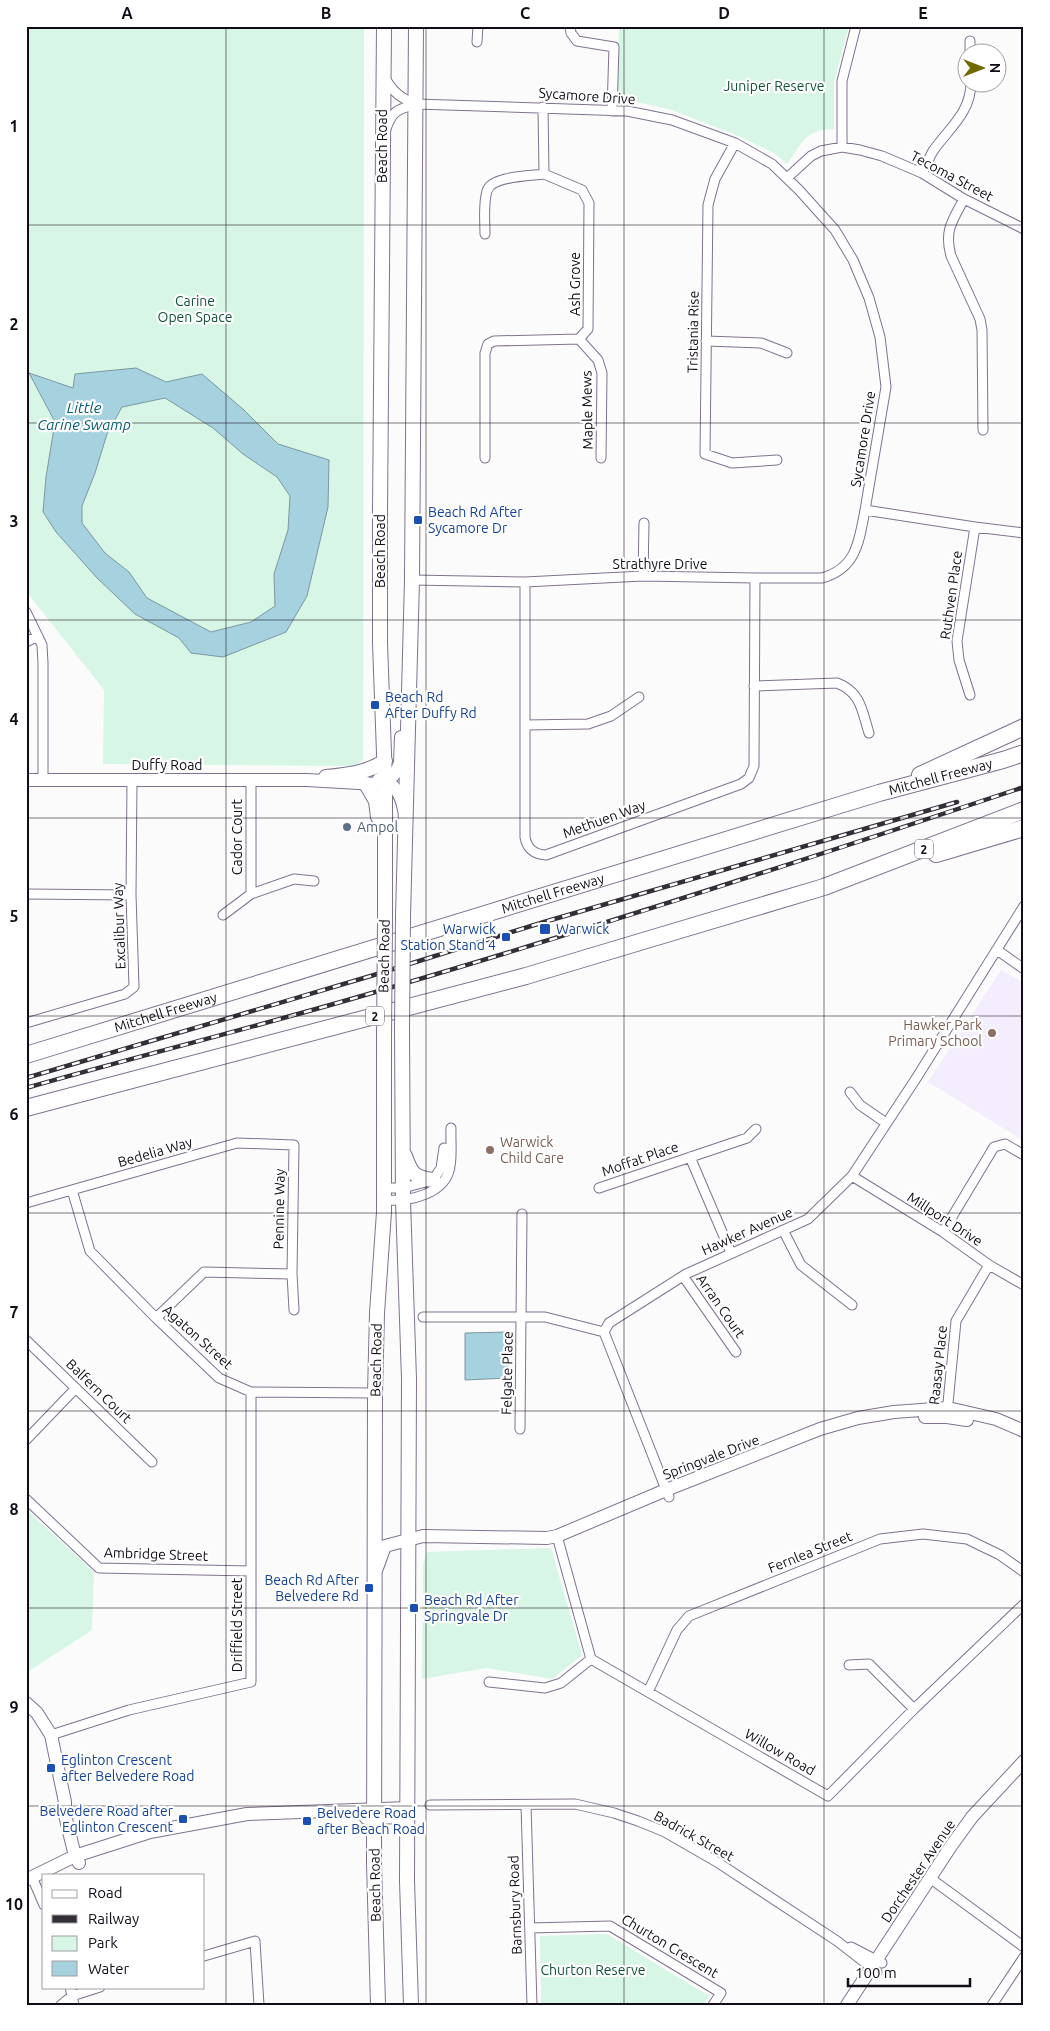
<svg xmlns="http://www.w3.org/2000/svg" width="1050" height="2031" viewBox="0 0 1050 2031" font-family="Ubuntu,sans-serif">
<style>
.built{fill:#f4edfd}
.green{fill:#d7f6e5}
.water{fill:#a6d2df;stroke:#7a97a3;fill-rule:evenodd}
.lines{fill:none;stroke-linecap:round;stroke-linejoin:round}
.street-casing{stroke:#80728f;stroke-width:11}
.secondary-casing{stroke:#80728f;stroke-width:14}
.primary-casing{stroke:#80728f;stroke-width:16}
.highway-casing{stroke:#80728f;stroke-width:18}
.street{stroke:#fff;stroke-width:9}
.secondary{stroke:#fff;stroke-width:12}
.primary{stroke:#fff;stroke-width:14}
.highway{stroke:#fff;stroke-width:16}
.rail-casing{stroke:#332e38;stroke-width:4.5}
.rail{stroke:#fff;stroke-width:2.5;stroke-dasharray:8;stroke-linecap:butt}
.primary-bridge-casing{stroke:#80728f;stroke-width:16;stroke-linecap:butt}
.primary-bridge{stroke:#fff;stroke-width:14}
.grid{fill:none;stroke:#120c17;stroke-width:1;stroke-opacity:0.55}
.transit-dot{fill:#1a4fb4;stroke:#fff;stroke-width:2}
.service-dot{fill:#5c6f8a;stroke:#fff;stroke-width:2}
.education-dot{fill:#8d6e63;stroke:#fff;stroke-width:2}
.labels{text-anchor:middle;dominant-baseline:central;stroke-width:4.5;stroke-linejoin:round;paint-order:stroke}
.shield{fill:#fff;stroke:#59555d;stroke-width:1}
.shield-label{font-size:12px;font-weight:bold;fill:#120c17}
.park-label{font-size:14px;fill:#125338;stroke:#fff}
.street-label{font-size:14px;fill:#120c17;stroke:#fff}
.transit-label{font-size:14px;fill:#164399;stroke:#fff;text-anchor:start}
.service-label{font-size:14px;fill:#4e5e75;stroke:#fff;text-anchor:start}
.education-label{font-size:14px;fill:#785e54;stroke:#fff;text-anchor:end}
.water-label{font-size:15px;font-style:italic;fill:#025d71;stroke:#fff}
.neatline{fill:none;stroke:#120c17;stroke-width:2}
.grid-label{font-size:16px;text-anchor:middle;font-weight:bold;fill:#120c17}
</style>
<rect width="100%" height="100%" fill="#fbfbfb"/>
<path class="built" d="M 1001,970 L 1024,983 L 1024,1141 L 928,1082 Z"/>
<path class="green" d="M 26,26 L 364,26 L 363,759 L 356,766 L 103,764 L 104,690 L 26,591 Z
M 619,26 L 849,26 L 834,82 L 834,129 C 805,129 803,142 787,164 L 774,153 L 738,136 L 672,110 L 616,97 Z
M 26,1509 L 94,1572 L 92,1630 L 26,1673 Z
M 551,1548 L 582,1655 L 552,1679 L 487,1668 L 422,1679 L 423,1564 L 427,1552 Z
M 607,1934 L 709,1996 L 703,2005 L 541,2005 L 540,1936 Z"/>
<path class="water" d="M 136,368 L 166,382 L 202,374 L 244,410 L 278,444 L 329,460 L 328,507 L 307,596 L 286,632 L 223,657 L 191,653 L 179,638 L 135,614 L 97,578 L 56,532 L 43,512 L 46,477 L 55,422 L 29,373 L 73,388 L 75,374 ZM 165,398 L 213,428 L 243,454 L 277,477 L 290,496 L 288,530 L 274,574 L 275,606 L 251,622 L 211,632 L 147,598 L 129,572 L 105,553 L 82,523 L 82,506 L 95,473 L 107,434 L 122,407 Z
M 508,1332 L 509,1378 L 465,1380 L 465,1333 Z"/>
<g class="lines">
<defs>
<path id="street" d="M 570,26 L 571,33 L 577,41 L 614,47 L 612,111
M 970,41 L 970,52
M 477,42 L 478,26
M 385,78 C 393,92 400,98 416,104
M 386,129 C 392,110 399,109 416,104 L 627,111 L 672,120 L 735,143 L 772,164 L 799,190 L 835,230 L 853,260 L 869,298 L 880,337 L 886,387 L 865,510 L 975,527 L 1024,533
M 735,143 L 715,179 L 708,205 L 705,454 L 732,463 L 777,460
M 842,147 L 842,81 L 856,26
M 922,173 C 926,166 929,158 933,151 C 949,128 971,113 971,82
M 787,178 L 811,156 L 821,151 L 842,147 L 860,150 L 882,156 L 922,173 L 964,199 L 1024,229
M 964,199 C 952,221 944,231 951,256 L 980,319 L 982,330 L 983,430
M 485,234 C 485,220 483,204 487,191 C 491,176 530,176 544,174
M 579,339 L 598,360 L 602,373 L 601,458
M 706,341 L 761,343 L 787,353
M 485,458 L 485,353 L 488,344 L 494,341 L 579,339 L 588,329 L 589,203 L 582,190 L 544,174 L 543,107
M 643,576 L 644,523
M 412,580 L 525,582 L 643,576 L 755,578 L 822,578 C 857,568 859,541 865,510
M 525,582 L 525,837 C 527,849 534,854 546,855 L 741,784 L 749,778 L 754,766 L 755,578
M 26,612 L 42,645 L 43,663 L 43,780
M 26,642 L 38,636
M 754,686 L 837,683 C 861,692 862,711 869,733
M 970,695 L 959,660 L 957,641 L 975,527
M 525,725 L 588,724 L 611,716 L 639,697
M 251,779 L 251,894
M 26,894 L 131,895
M 223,915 L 251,894 L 294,879 L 314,881
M 997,950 L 1024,969
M 26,1023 L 125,994 L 134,987 L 131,895 L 132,780
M 850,1092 L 860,1105 L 886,1123
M 690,1157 L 731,1253
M 852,1176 L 943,1232 L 989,1265 L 1024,1285
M 384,1188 L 403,1188 L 433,1180 L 441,1168 L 444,1148
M 599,1188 L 747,1138 L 756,1129
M 72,1190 L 90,1251 L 156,1318 L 219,1378 L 251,1392 L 375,1393
M 384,1200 C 400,1201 411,1200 426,1194 C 458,1180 450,1157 451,1128
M 26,1203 L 237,1143 L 294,1145 L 292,1274 L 294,1310
M 783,1230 L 801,1265 L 852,1305
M 943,1232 L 994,1147 L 1005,1144 L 1024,1155
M 683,1276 L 736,1352
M 423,1317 L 521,1317 L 522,1214
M 156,1318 L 204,1272 L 292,1274
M 26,1340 L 152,1462
M 947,1413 L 956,1321 L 989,1265
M 520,1429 L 521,1317 L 545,1317 L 604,1332
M 26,1440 L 76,1388
M 669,1497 L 604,1332 L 609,1323 L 686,1274 L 808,1219 L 852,1176 L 917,1077 L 1024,906
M 26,1499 L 99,1568 L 251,1571
M 557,1536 L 591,1659 L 828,1796 L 914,1709 L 1024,1604
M 849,1665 L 869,1664 L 914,1709
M 489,1682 L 545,1688 L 561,1683 L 591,1659
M 648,1692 L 677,1630 L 689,1616 L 880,1539 L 923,1534 L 967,1539 L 1000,1555 L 1024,1572
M 51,1735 L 129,1710 L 251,1682 L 251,1392
M 430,1805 L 575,1804 L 614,1813 L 638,1821 L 665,1832 L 717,1862 L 837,1941 L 877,1972
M 526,1805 L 532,2005
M 32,1877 L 44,1905
M 930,1878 L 1024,1947
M 530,1928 L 610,1926 L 721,1993 L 713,2005
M 851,1947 L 882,1963
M 204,1956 L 255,1941 L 259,2005
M 70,1987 L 74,2005
M 61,2005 L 72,1996 L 100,1987
M 992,2005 L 1024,1957"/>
<path id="secondary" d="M 379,779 C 395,783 401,794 404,810
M 26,780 L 307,780 L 376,784 L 393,776 L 396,772 L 400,763 L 401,737
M 925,1417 L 947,1417 L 967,1420
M 377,1568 L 385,1546 L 423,1536 L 547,1538 L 557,1536 L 666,1490 L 820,1429 L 858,1418 L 894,1412 L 948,1408 L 996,1419 L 1024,1431
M 26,1703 L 37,1713 L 51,1735 L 65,1802 L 65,1815 L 75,1856 L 79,1863
M 366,1818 L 408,1817
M 26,1880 L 75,1856 L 150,1832 L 247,1814 L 408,1808
M 847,2005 L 951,1846 L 972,1817 L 1024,1761"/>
<path id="primary" d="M 384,26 L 380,513 L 380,643 L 385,781 L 385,922
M 326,777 C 347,775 367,773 385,761
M 366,784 L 376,801 L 378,817
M 403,916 L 412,580 L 416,26
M 402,1030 L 403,1201 L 409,1379 L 407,1881 L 411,2005
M 405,1156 C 411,1173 414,1178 433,1180
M 378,2005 L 374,1863 L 375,1393 L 377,1313 L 384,1212 L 384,1035"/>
<g id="highway">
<path d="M 920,775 L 1024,727"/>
<path d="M 936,854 L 1024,828"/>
<path id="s1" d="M 26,1055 L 879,793 L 1003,760 L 1024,753"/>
<path d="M 26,1108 L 526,976 L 824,887 L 1024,810"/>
</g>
</defs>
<use href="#street" class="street-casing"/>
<use href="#secondary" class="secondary-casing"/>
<use href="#primary" class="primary-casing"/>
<use href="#highway" class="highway-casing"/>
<use href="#street" class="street"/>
<use href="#secondary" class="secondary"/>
<use href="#primary" class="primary"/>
<use href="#highway" class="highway"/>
<defs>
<path id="rail" d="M 26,1078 L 374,975 L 544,922 L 957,802
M 26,1088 C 139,1056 252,1028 365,995 C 586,931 805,860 1024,787"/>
</defs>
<use href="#rail" class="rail-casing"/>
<use href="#rail" class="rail"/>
<defs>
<path id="primary-bridge" d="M 402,1030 L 403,916
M 384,1035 L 385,922"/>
</defs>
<use href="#primary-bridge" class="primary-bridge-casing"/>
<use href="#primary-bridge" class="primary-bridge"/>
</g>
<path class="grid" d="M 226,26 L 226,2005M 426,26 L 426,2005M 624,26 L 624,2005M 824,26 L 824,2005M 26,225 L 1024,225M 26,423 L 1024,423M 26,620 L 1024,620M 26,818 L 1024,818M 26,1016 L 1024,1016M 26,1213 L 1024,1213M 26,1411 L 1024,1411M 26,1608 L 1024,1608M 26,1806 L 1024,1806"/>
<g class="transit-dot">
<rect x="413" y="515" width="10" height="10" rx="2.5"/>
<rect x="370" y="700" width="10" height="10" rx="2.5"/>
<rect x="539" y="923" width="12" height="12" rx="2.5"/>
<rect x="501" y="932" width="10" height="10" rx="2.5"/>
<rect x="364" y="1583" width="10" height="10" rx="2.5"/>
<rect x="409" y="1603" width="10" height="10" rx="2.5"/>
<rect x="46" y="1763" width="10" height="10" rx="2.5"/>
<rect x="178" y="1814" width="10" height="10" rx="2.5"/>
<rect x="302" y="1816" width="10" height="10" rx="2.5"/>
</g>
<circle class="service-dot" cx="347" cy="827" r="5"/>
<g class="education-dot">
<circle cx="992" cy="1033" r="5"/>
<circle cx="490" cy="1150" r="5"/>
</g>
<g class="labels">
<g class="shield">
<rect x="915" y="839.5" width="18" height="19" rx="4"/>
<rect x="366" y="1006.5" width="18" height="19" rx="4"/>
</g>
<g class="shield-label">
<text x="924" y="849">2</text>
<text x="375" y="1016">2</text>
</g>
<g class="park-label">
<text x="774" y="86">Juniper Reserve</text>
<text x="195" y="301">Carine<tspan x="195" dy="16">Open Space</tspan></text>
<text x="593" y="1970">Churton Reserve</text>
</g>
<g class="street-label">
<text transform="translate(587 96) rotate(4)">Sycamore Drive</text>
<text transform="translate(382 146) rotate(-90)">Beach Road</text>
<text transform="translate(952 176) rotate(28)">Tecoma Street</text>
<text transform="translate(575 284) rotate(-90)">Ash Grove</text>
<text transform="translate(693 332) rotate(-89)">Tristania Rise</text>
<text transform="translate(587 410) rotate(-91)">Maple Mews</text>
<text transform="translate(863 439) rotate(-81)">Sycamore Drive</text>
<text transform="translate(380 551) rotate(-90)">Beach Road</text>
<text x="660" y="564">Strathyre Drive</text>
<text transform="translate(951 595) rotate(-82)">Ruthven Place</text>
<text x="167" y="765">Duffy Road</text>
<text stroke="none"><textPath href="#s1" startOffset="956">Mitchell Freeway</textPath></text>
<text transform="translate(604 819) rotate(-20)">Methuen Way</text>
<text transform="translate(237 837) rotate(-90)">Cador Court</text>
<text stroke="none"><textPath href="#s1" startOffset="551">Mitchell Freeway</textPath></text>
<text transform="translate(119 926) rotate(-92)">Excalibur Way</text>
<text transform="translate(384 956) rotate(-89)">Beach Road</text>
<text stroke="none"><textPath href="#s1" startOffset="146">Mitchell Freeway</textPath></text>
<text transform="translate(155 1152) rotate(-16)">Bedelia Way</text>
<text transform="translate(640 1159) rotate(-19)">Moffat Place</text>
<text transform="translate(279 1209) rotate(-89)">Pennine Way</text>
<text transform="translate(945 1219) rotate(33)">Millport Drive</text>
<text transform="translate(747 1231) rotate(-24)">Hawker Avenue</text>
<text transform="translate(721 1306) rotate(55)">Arran Court</text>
<text transform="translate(198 1337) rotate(42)">Agaton Street</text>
<text transform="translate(376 1360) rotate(-89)">Beach Road</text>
<text transform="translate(938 1365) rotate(-84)">Raasay Place</text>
<text transform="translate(507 1373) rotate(-89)">Felgate Place</text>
<text transform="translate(99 1391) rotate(44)">Balfern Court</text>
<text transform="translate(711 1457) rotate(-21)">Springvale Drive</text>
<text transform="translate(810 1552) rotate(-22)">Fernlea Street</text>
<text transform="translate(156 1554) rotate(2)">Ambridge Street</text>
<text transform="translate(237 1625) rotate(-90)">Driffield Street</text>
<text transform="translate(780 1752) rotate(30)">Willow Road</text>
<text transform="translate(694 1836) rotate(29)">Badrick Street</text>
<text transform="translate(918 1871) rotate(-56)">Dorchester Avenue</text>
<text transform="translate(375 1885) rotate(-91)">Beach Road</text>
<text transform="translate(515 1905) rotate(-92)">Barnsbury Road</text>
<text transform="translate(670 1946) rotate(31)">Churton Crescent</text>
</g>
<g class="transit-label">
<text x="428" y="512">Beach Rd After<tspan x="428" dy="16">Sycamore Dr</tspan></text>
<text x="385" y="697">Beach Rd<tspan x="385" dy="16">After Duffy Rd</tspan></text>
<text x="496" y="929" text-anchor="end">Warwick<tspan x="496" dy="16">Station Stand 4</tspan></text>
<text x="556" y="929">Warwick</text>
<text x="359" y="1580" text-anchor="end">Beach Rd After<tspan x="359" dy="16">Belvedere Rd</tspan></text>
<text x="424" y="1600">Beach Rd After<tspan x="424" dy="16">Springvale Dr</tspan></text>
<text x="61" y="1760">Eglinton Crescent<tspan x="61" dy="16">after Belvedere Road</tspan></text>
<text x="173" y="1811" text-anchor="end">Belvedere Road after<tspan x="173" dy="16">Eglinton Crescent</tspan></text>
<text x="317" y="1813">Belvedere Road<tspan x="317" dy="16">after Beach Road</tspan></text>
</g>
<g class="service-label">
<text x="357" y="827">Ampol</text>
</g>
<g class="education-label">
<text x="982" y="1025">Hawker Park<tspan x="982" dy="16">Primary School</tspan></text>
<text x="500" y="1142" text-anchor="start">Warwick<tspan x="500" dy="16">Child Care</tspan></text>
</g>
<g class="water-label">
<text x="84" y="407">Little<tspan x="84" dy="17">Carine Swamp</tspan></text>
</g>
</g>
<rect width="1050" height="2031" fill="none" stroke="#ffffff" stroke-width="55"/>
<rect x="42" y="1874" width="162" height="115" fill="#ffffff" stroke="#a09ea2"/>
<rect x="52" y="1890" width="25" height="8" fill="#ffffff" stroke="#a09ea2"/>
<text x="88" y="1898" font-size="15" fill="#120c17">Road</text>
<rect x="52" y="1915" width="25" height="8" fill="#332e38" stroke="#a09ea2"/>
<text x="88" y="1924" font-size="15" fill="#120c17">Railway</text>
<rect x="52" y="1936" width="25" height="15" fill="#d7f6e5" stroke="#a09ea2"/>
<text x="88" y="1948" font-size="15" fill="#120c17">Park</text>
<rect x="52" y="1961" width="25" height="15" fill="#a6d2df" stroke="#a09ea2"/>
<text x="88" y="1974" font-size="15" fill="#120c17">Water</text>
<g transform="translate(982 68) rotate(90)"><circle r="24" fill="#ffffff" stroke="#a09ea2"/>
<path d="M0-4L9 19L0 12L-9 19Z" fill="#706901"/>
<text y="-8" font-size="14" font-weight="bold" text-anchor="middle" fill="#120c17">N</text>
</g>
<path d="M848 1978v8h122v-8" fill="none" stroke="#120c17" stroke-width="2.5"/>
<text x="855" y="1978" font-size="15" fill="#120c17" stroke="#ffffff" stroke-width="4" paint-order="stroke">100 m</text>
<rect x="28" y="28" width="994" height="1976" class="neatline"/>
<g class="grid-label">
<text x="127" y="19">A</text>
<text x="326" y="19">B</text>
<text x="525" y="19">C</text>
<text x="724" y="19">D</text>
<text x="923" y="19">E</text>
<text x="14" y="132">1</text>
<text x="14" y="330">2</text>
<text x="14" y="527">3</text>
<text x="14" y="725">4</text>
<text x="14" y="922">5</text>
<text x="14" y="1120">6</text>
<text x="14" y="1318">7</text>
<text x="14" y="1515">8</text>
<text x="14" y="1713">9</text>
<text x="14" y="1910">10</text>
</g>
</svg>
